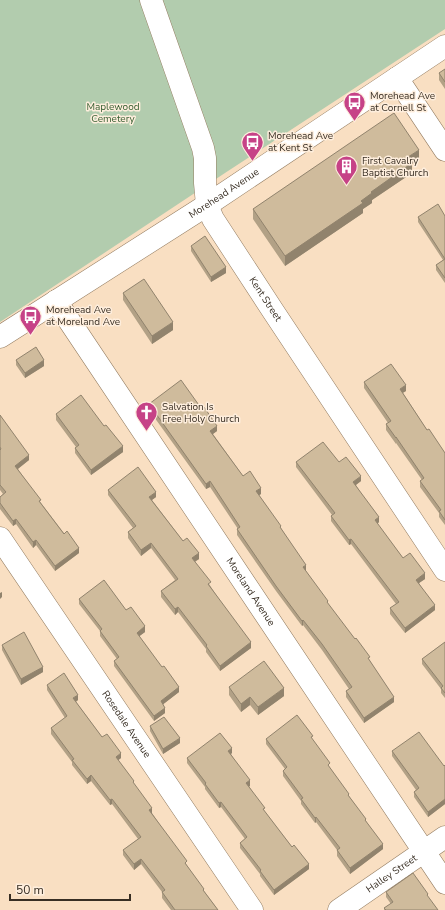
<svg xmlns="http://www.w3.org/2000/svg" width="445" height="910" viewBox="0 0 445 910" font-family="'Nunito Sans',sans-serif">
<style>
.green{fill:#b2ccae}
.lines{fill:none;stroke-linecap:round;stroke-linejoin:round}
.minor-casing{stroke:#937c61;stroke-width:23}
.minor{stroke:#fff;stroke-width:22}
.wall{fill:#b2a186}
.shaded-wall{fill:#91836d}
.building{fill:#cfbb9c;stroke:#91836d}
.labels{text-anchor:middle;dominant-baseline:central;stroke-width:3;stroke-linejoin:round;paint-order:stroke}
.poi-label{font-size:10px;fill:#382e23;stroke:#feeedd;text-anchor:start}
.park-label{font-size:10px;fill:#396033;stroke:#feeedd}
.street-label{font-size:10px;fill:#382e23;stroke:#feeedd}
</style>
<rect width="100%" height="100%" fill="#f9dfc2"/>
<path class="green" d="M 0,0 L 445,0 L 445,29 L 228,171 L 0,322 Z"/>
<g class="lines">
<defs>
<g id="minor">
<path id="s1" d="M 151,0 L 203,148 L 205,158 L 205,183 L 207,205 L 213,219 L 273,311 L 445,570"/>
<path d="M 397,78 L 445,150"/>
<path id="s2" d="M 56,301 L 445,883"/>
<path id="s3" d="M 0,337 L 207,205 L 445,46"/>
<path id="s4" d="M 0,538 L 252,910"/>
<path id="s5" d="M 339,910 L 445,837"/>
</g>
</defs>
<use href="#minor" class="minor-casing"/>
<use href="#minor" class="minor"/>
</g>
<path class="wall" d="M 445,69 L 445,89 L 439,80 L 439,73 Z
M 419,159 L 412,164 L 412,173 L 372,200 L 372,203 L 363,209 L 363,213 L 285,266 L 253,219 L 253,209 Z
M 445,216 L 445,283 L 436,270 L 436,265 L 443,260 L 418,222 L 418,217 Z
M 191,246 L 226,273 L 211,282 L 191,251 Z
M 123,293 L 173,330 L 152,344 L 123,300 Z
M 16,360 L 44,366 L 25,378 L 16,365 Z
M 364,382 L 406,391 L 403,393 L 427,430 L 445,453 L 445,525 L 439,517 L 439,513 L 420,487 L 420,481 L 422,480 L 396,443 L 396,444 L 386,430 L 386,424 L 388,423 L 364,388 Z
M 149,404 L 217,431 L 213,434 L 243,476 L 261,494 L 259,495 L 281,528 L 306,570 L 306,571 L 328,604 L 370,661 L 394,702 L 364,723 L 346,697 L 346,691 L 349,689 L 322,650 L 303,625 L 302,626 L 276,591 L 237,535 L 237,529 L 238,529 L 210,487 L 206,489 L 149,410 Z
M 56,414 L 123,452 L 91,475 L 75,453 L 75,448 L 76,447 L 56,420 Z
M 0,415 L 29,460 L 18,469 L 41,503 L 79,553 L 55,571 L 36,545 L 33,548 L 16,524 L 13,526 L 0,509 L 0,497 L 3,494 L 0,490 Z
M 296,462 L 339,462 L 361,481 L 356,485 L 379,522 L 377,524 L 403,558 L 425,579 L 419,583 L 435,610 L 405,633 L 390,614 L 390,608 L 396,604 L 351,544 L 349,545 L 331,521 L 331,516 L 332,515 L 296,467 Z
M 108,490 L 156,497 L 152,500 L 183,541 L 199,559 L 195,562 L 211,587 L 251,648 L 220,671 L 206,652 L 206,649 L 178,612 L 175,615 L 161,597 L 161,591 L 175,580 L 151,548 L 141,556 L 128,538 L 128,532 L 133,528 L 108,495 Z
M 79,599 L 126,610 L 145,632 L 139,636 L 179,692 L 163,704 L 165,713 L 154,721 L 114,666 L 114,661 L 117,659 L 100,636 L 100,631 L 79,604 Z
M 445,642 L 445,698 L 441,693 L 441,689 L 422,664 L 422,659 Z
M 2,645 L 43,672 L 21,685 L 2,650 Z
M 47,685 L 78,700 L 76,702 L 102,737 L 121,758 L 118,760 L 134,784 L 152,813 L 204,891 L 218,910 L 171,910 L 162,898 L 162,892 L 141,864 L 134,870 L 123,855 L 123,850 L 138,839 L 112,804 L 110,805 L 91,781 L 87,784 L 72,765 L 72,762 L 51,734 L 51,728 L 65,718 L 47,690 Z
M 229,687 L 284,696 L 258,715 L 250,705 L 241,712 L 229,695 Z
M 150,726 L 180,743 L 163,754 L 150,731 Z
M 266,739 L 313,740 L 330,768 L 366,821 L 383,849 L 350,874 L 337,856 L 337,850 L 316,822 L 315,823 L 301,804 L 301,801 L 283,776 L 283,771 L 285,769 L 266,744 Z
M 392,751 L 444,766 L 445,765 L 445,804 L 428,817 L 414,797 L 414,792 L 416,790 L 392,756 Z
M 232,753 L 231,754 L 250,786 L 249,786 L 265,812 L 309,869 L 274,895 L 260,876 L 260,874 L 240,848 L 240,843 L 245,839 L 221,807 L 219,808 L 205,789 L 205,787 L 187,763 L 187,758 Z
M 386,892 L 428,898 L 438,910 L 384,910 L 384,908 L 391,904 L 386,897 Z"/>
<path class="shaded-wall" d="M 419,150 L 419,159 L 412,164 L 412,173 L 372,200 L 372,203 L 363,209 L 363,213 L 285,266 L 285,256 L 361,201 L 408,157 Z
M 226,267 L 226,273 L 211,282 L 211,277 Z
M 173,322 L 173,330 L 152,344 L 152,336 Z
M 44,360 L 44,366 L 25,378 L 25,373 Z
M 406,385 L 406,391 L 400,394 L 400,389 Z
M 217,426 L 217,431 L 210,436 L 210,431 Z
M 123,446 L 123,452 L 91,475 L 91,470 Z
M 29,455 L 29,460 L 15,471 L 15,466 Z
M 361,476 L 361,481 L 353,487 L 353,482 Z
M 210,481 L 210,487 L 206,489 L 206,484 Z
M 261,488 L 261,494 L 256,497 L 256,491 Z
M 156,492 L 156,497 L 149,502 L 149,497 Z
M 379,517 L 379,522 L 375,526 L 375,520 Z
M 16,519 L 16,524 L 13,526 L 13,521 Z
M 351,539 L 351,544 L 349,545 L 349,540 Z
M 36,540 L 36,545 L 33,548 L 33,542 Z
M 151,543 L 151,548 L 141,556 L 141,550 Z
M 79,548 L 79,553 L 55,571 L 55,566 Z
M 199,553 L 199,559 L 192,563 L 192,558 Z
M 306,565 L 306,570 L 303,573 L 303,567 Z
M 425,573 L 425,579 L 416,585 L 416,580 Z
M 2,592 L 2,597 L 0,599 L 0,593 Z
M 435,605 L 435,610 L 405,633 L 405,628 Z
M 178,607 L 178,612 L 175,615 L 175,609 Z
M 303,620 L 303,625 L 302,626 L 302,621 Z
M 145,626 L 145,632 L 137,638 L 137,633 Z
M 251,642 L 251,648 L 220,671 L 220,666 Z
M 43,667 L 43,672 L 21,685 L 21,679 Z
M 179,687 L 179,692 L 161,706 L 161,701 Z
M 284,688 L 284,696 L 258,715 L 258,707 Z
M 78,695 L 78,700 L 73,703 L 73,698 Z
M 250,697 L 250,705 L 241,712 L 241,704 Z
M 394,697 L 394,702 L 364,723 L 364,718 Z
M 165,708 L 165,713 L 154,721 L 154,716 Z
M 180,738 L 180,743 L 163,754 L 163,749 Z
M 232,748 L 232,753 L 228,756 L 228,751 Z
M 121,753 L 121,758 L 116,762 L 116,757 Z
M 91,775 L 91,781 L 87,784 L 87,779 Z
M 250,780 L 250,786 L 246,788 L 246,783 Z
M 112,799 L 112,804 L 110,805 L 110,800 Z
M 445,799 L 445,804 L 428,817 L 428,812 Z
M 221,802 L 221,807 L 219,808 L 219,803 Z
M 152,808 L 152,813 L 149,815 L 149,810 Z
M 316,817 L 316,822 L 315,823 L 315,818 Z
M 383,844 L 383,849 L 350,874 L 350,868 Z
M 141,859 L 141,864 L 134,870 L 134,864 Z
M 309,864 L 309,869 L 274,895 L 274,890 Z"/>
<path class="building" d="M 445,69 L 445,82 L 439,73 Z
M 394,113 L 419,150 L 408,157 L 412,163 L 371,192 L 372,193 L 361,201 L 363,203 L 285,256 L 253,209 Z
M 438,204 L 445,216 L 445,278 L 436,265 L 445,259 L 418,217 Z
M 205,236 L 226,267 L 211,277 L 191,246 Z
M 144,279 L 173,322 L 152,336 L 123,293 Z
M 36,347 L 44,360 L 25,373 L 16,360 Z
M 391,364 L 406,385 L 400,389 L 427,430 L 429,429 L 445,453 L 445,520 L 439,511 L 441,510 L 420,481 L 424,478 L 396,437 L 396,438 L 386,424 L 391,421 L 364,382 Z
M 181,380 L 201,408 L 204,407 L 217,426 L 210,431 L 243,476 L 250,471 L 261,488 L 256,491 L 281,526 L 280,527 L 306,565 L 303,567 L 328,601 L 327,602 L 355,639 L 356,638 L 370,657 L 368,658 L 394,697 L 364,718 L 346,691 L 352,687 L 322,644 L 303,620 L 302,621 L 276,586 L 237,529 L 240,527 L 210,481 L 206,484 L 149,404 Z
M 81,395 L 104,426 L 106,425 L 123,446 L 91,470 L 75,448 L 79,445 L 56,414 Z
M 0,415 L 29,455 L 15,466 L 41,500 L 39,501 L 64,534 L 67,531 L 79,548 L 55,566 L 36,540 L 33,542 L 16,519 L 13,521 L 0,503 L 0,497 L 6,492 L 0,485 L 0,450 L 1,449 L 0,447 Z
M 323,442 L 339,462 L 346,457 L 361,476 L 353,482 L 379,517 L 375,520 L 403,558 L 410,553 L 425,573 L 416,580 L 435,605 L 405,628 L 390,608 L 399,602 L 351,539 L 349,540 L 331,516 L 335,513 L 296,462 Z
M 138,467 L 156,492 L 149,497 L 183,541 L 187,538 L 199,553 L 192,558 L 211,582 L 208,584 L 251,642 L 220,666 L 206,646 L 207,645 L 178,607 L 175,609 L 161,591 L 178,579 L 151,543 L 141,550 L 128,532 L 136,526 L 108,490 Z
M 104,580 L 126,610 L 131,607 L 145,626 L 137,633 L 162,667 L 164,666 L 179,687 L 161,701 L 165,708 L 154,716 L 114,661 L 119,657 L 100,631 L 102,629 L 79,599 Z
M 24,632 L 43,667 L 21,679 L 2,645 Z
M 445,642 L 445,693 L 441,688 L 443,686 L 422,659 Z
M 264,661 L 284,688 L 258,707 L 250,697 L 241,704 L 229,687 Z
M 64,673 L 78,695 L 73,698 L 102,737 L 107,734 L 121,753 L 116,757 L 134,781 L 133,782 L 152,808 L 149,810 L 187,861 L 185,863 L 204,889 L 203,890 L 218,910 L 175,910 L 162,892 L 165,890 L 141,859 L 134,864 L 123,850 L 141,837 L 112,799 L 110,800 L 91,775 L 87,779 L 72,760 L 74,759 L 51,728 L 67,716 L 47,685 Z
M 297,715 L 313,736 L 311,737 L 330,763 L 328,765 L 349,794 L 348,795 L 366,819 L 365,820 L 383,844 L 350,868 L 337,850 L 340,848 L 316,817 L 315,818 L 301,799 L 303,798 L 283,771 L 287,767 L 266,739 Z
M 164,717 L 180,738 L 163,749 L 150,726 Z
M 419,732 L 444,766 L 445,765 L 445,799 L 428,812 L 414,792 L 419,788 L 392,751 Z
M 220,733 L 232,748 L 228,751 L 250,780 L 246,783 L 265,808 L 263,809 L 292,847 L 294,845 L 309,864 L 274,890 L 260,871 L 261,870 L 240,843 L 247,837 L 221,802 L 219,803 L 205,784 L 206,783 L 187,758 Z
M 413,873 L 428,894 L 427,895 L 438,910 L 386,910 L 384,908 L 393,902 L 386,892 Z"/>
<defs>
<symbol id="bus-pin" viewBox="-11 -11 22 30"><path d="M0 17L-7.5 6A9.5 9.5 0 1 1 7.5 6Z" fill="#c64287" stroke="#feeedd"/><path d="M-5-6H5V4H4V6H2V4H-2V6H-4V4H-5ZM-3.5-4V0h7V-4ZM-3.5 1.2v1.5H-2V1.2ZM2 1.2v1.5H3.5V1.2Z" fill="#fff"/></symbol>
<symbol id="building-pin" viewBox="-11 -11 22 30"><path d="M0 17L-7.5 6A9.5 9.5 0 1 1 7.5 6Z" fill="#c64287" stroke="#feeedd"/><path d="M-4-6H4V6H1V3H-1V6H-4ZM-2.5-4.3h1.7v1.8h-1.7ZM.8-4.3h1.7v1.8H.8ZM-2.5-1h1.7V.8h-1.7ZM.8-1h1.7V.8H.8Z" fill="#fff"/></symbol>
<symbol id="church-pin" viewBox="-11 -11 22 30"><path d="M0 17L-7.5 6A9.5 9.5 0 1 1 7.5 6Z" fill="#c64287" stroke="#feeedd"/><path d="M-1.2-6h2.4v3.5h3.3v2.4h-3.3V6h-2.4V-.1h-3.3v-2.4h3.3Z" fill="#fff"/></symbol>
</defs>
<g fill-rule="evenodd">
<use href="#bus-pin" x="342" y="90" width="25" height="34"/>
<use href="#bus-pin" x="240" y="130" width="25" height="34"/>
<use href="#building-pin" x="334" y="154" width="25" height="34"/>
<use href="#bus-pin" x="18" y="304" width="25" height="34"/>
<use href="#church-pin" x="134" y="400" width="25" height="34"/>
</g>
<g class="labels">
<g class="poi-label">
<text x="370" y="96">Morehead Ave<tspan x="370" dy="12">at Cornell St</tspan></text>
<text x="268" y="136">Morehead Ave<tspan x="268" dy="12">at Kent St</tspan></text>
<text x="362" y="161">First Cavalry<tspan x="362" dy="12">Baptist Church</tspan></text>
<text x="46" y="310">Morehead Ave<tspan x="46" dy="12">at Moreland Ave</tspan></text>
<text x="162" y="407">Salvation Is<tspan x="162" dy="12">Free Holy Church</tspan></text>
</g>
<g class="park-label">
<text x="113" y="107">Maplewood<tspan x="113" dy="12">Cemetery</tspan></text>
</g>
<g class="street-label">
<text stroke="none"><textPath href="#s3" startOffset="266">Morehead Avenue</textPath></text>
<text stroke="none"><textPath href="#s1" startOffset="325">Kent Street</textPath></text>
<text stroke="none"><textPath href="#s2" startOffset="350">Moreland Avenue</textPath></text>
<text stroke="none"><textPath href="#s4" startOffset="225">Rosedale Avenue</textPath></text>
<text stroke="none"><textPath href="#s5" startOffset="64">Halley Street</textPath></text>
</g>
</g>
<path d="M10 894v6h120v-6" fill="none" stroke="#382e23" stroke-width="2"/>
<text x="16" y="894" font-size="12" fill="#382e23" stroke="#feeedd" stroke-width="3" paint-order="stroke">50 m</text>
</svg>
